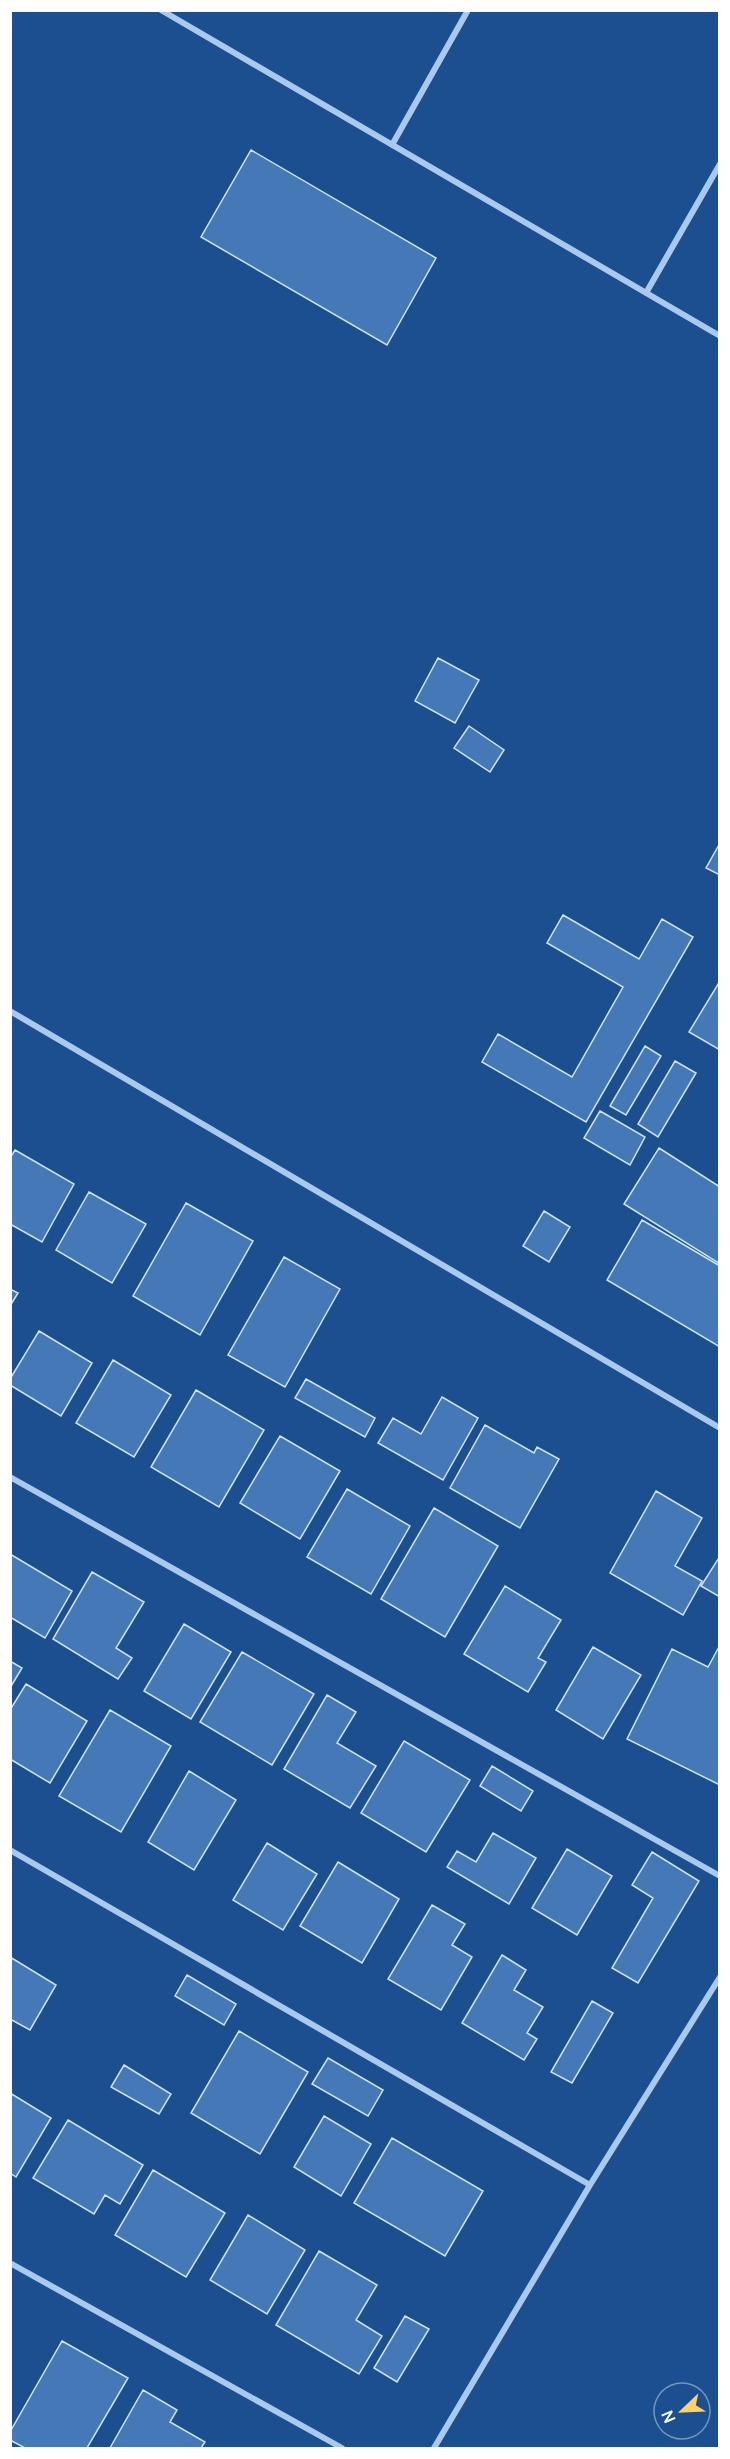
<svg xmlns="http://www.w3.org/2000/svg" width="730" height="2459" viewBox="0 0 730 2459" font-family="Manrope,sans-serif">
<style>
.building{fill:#4478b7;stroke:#cfe3fa;stroke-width:1.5}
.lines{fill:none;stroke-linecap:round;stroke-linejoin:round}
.street{stroke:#a9c9ee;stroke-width:6}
</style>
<rect width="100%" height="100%" fill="#1b4f8f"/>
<path class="building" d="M 251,150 L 436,258 L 387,345 L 201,237 Z
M 438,658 L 479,680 L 455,723 L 415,701 Z
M 469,726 L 504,750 L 490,772 L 454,748 Z
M 720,843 L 720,875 L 706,868 Z
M 563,915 L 639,959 L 662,919 L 693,937 L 586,1122 L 482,1062 L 498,1034 L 572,1077 L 623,987 L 547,943 Z
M 720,981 L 720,1050 L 689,1032 Z
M 645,1046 L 661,1056 L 626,1115 L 610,1106 Z
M 675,1061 L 696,1073 L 658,1137 L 638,1124 Z
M 600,1111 L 645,1137 L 630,1165 L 584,1138 Z
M 659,1148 L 720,1187 L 720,1264 L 624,1204 Z
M 15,1150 L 74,1184 L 42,1242 L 10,1224 L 10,1158 Z
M 89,1192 L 146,1224 L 112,1283 L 56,1250 Z
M 186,1203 L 253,1241 L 200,1335 L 133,1296 Z
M 544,1211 L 570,1227 L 549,1262 L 523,1246 Z
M 642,1220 L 720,1266 L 720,1347 L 607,1280 Z
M 284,1257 L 340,1289 L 285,1387 L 228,1355 Z
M 10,1289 L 18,1293 L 10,1306 Z
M 39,1331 L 92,1363 L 61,1416 L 10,1385 L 10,1379 Z
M 113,1360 L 171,1395 L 134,1457 L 76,1423 Z
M 306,1379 L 375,1418 L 365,1437 L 295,1398 Z
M 196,1390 L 264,1430 L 219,1507 L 151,1467 Z
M 442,1397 L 478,1418 L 443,1480 L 378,1443 L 393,1418 L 421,1434 Z
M 485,1425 L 534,1453 L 537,1447 L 559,1459 L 520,1528 L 450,1488 Z
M 280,1436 L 340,1471 L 300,1539 L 240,1503 Z
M 347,1489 L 410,1526 L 371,1594 L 307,1557 Z
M 656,1491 L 702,1518 L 675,1566 L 702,1581 L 683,1615 L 610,1573 Z
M 434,1508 L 498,1546 L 445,1637 L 381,1599 Z
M 10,1554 L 72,1591 L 45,1638 L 10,1617 Z
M 720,1556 L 720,1597 L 701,1586 Z
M 92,1572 L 144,1602 L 116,1648 L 132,1658 L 118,1679 L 53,1639 Z
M 505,1586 L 561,1620 L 538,1658 L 546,1662 L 528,1692 L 464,1654 Z
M 184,1624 L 231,1652 L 191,1719 L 144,1691 Z
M 720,1645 L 720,1785 L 627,1739 L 672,1649 L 708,1667 Z
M 593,1647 L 641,1675 L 603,1739 L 556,1710 Z
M 242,1652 L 314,1694 L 272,1765 L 200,1722 Z
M 10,1661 L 22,1668 L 10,1688 Z
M 26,1684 L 87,1721 L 50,1783 L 10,1759 L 10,1710 Z
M 327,1695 L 356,1712 L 337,1743 L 376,1766 L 350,1808 L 284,1769 Z
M 110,1710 L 171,1746 L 121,1832 L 59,1796 Z
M 404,1741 L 470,1780 L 426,1852 L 361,1813 Z
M 492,1766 L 533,1791 L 521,1811 L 480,1786 Z
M 189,1771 L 236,1800 L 194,1870 L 148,1842 Z
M 493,1833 L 536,1858 L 509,1904 L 447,1867 L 457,1851 L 476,1862 Z
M 267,1843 L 317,1874 L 283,1930 L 233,1900 Z
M 567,1849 L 612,1876 L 577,1935 L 532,1908 Z
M 652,1852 L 699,1881 L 638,1983 L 612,1968 L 653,1898 L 632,1885 Z
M 338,1862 L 399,1899 L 362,1963 L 300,1926 Z
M 432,1905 L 465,1924 L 452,1945 L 472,1957 L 441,2010 L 388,1979 Z
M 502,1955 L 526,1970 L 514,1990 L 543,2007 L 527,2033 L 537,2039 L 524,2060 L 462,2023 Z
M 10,1957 L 56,1985 L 30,2030 L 10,2019 Z
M 187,1975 L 236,2004 L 224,2025 L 175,1996 Z
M 592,2001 L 613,2013 L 572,2083 L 551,2072 Z
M 239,2031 L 308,2072 L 260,2154 L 191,2113 Z
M 328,2058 L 383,2090 L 368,2116 L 312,2084 Z
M 124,2065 L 171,2094 L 159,2114 L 111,2087 Z
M 10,2093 L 51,2118 L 16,2177 L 10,2173 Z
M 324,2116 L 371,2144 L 341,2196 L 294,2167 Z
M 68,2120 L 143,2165 L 120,2204 L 105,2195 L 94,2214 L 33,2178 Z
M 392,2138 L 483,2191 L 445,2256 L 354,2203 Z
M 153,2170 L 225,2213 L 186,2277 L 115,2235 Z
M 248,2215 L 305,2250 L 267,2314 L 210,2280 Z
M 319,2251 L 377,2285 L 356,2320 L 382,2336 L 359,2374 L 276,2325 Z
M 405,2316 L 429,2329 L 397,2382 L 374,2368 Z
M 62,2341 L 128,2378 L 87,2448 L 25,2448 L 10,2440 L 10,2432 Z
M 143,2390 L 177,2410 L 170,2422 L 205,2442 L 201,2448 L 110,2448 Z"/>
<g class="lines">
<path class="street" d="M 161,10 L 720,336
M 392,145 L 468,10
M 646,293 L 720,164
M 10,1011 L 720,1428
M 10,1477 L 720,1876
M 10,1850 L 590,2185
M 10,2263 L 342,2448
M 434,2448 L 590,2185 L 720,1977"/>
</g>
<rect width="730" height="2459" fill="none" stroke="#ffffff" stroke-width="24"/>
<g transform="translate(682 2411) rotate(247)"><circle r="28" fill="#1b4f8f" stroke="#7695bc" stroke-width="1.5"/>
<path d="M0-4.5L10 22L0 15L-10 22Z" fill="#ffd166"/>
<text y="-9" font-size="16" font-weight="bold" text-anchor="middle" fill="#ffffff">N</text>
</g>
</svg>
